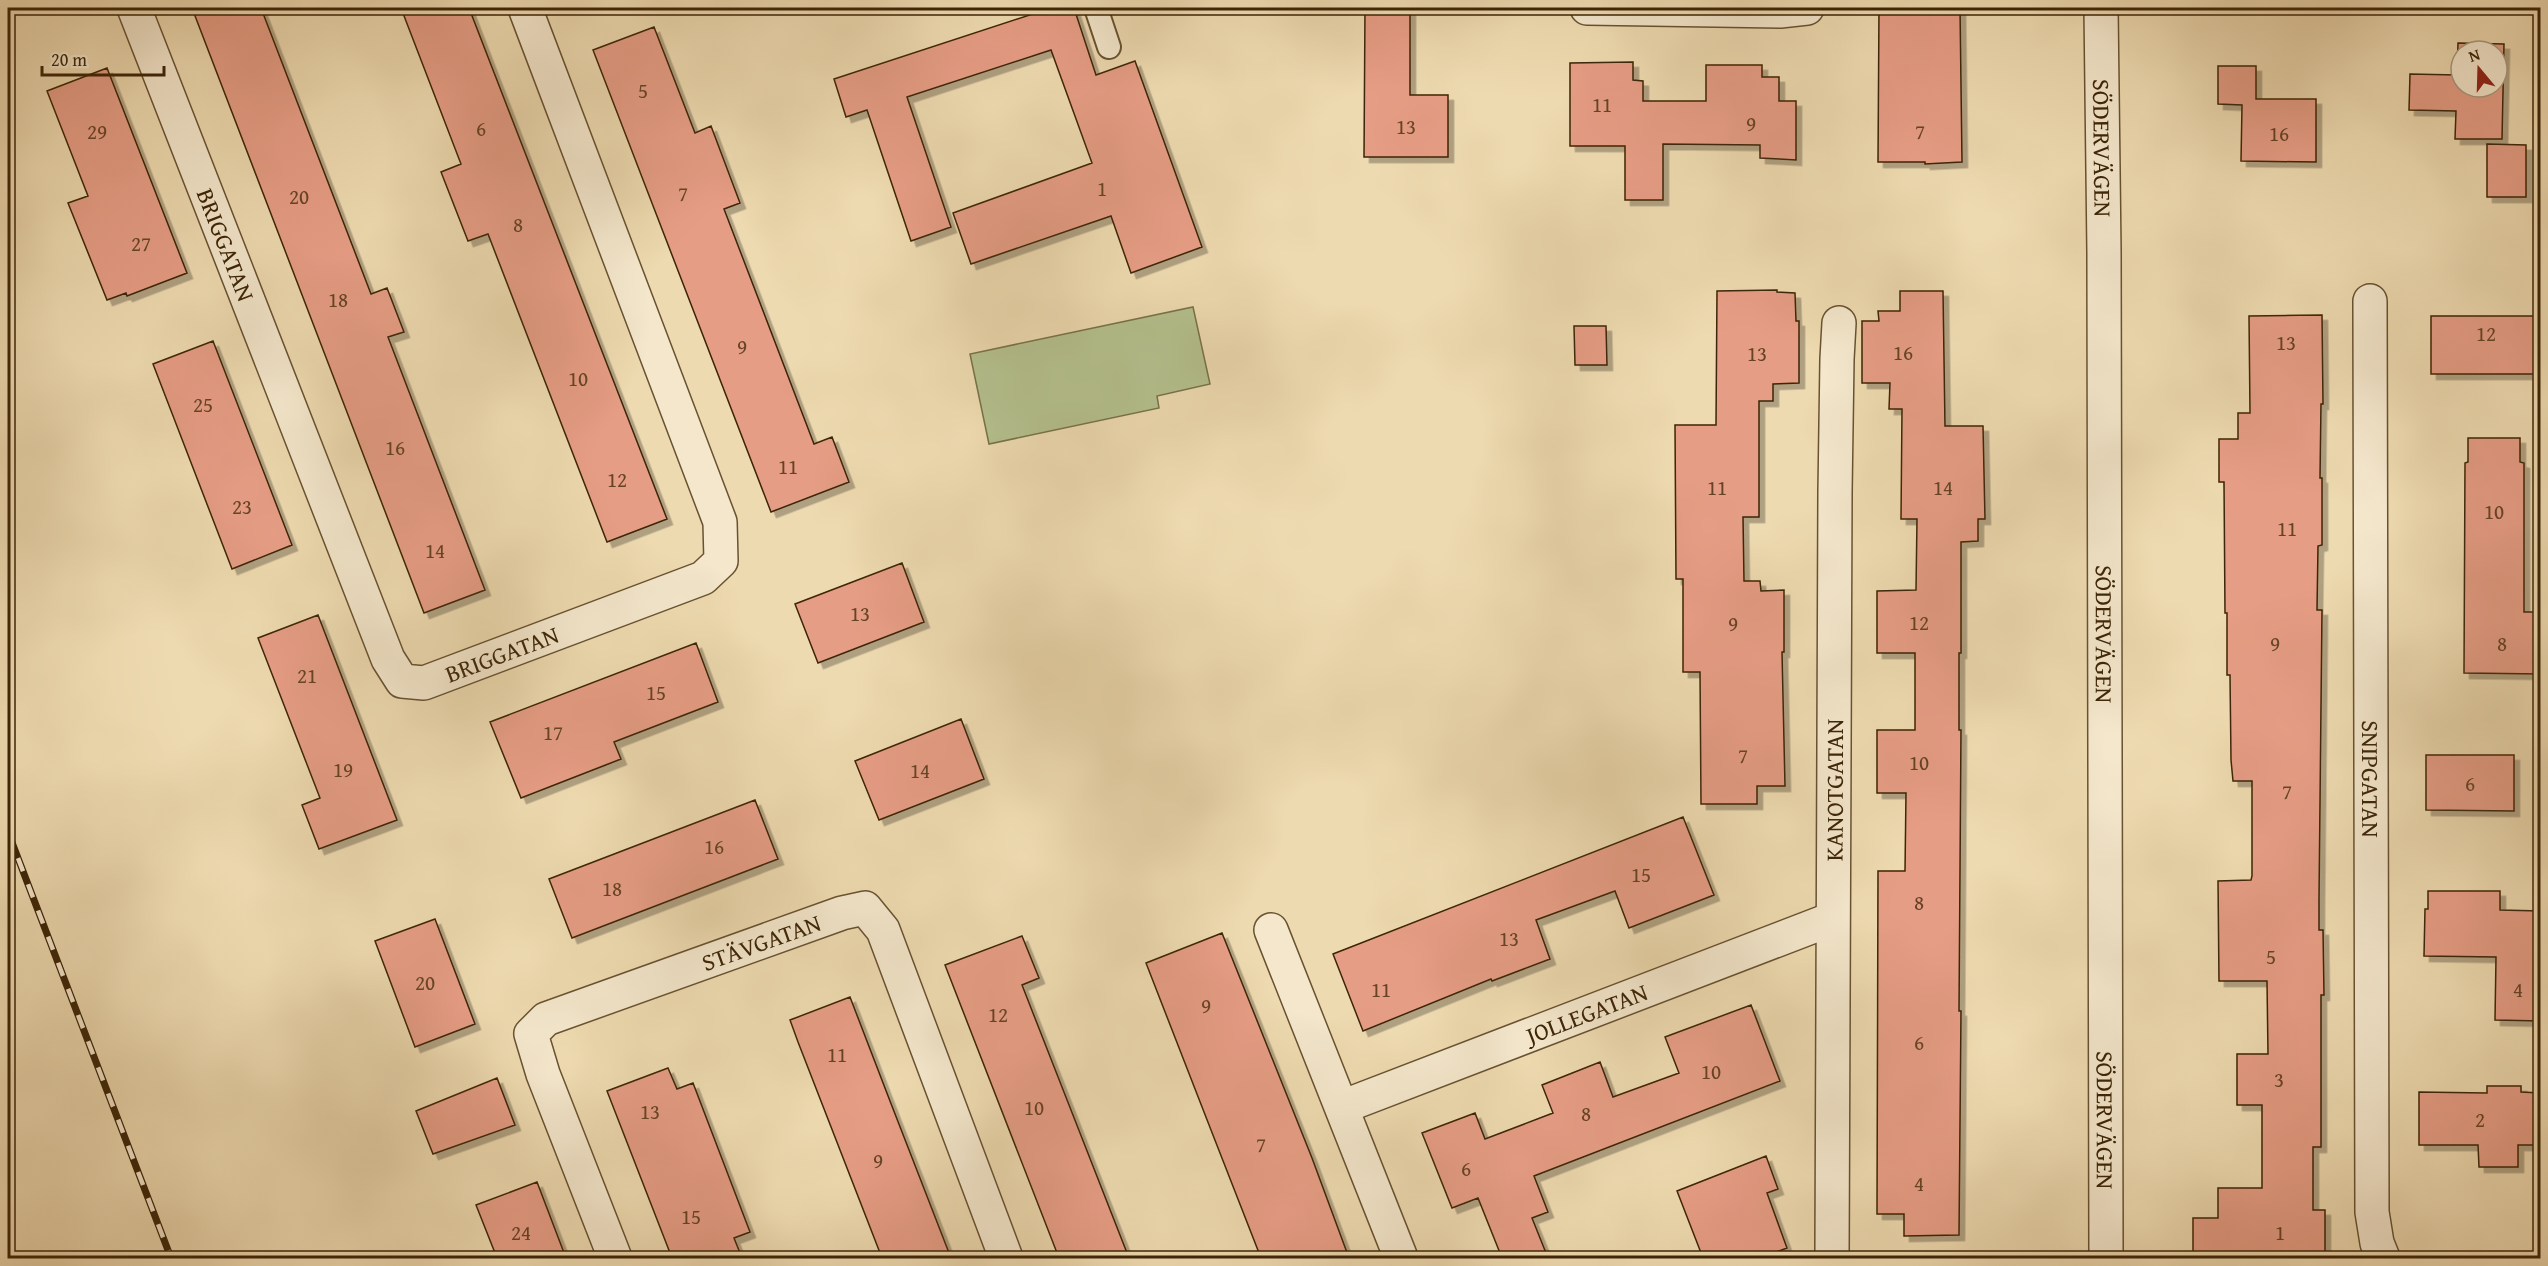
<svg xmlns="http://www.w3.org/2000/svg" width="2548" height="1266" viewBox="0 0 2548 1266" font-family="'Gentium Book Plus',serif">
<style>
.green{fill:#b4c08e;stroke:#78724a;stroke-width:1.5}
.building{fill:#e69d85;stroke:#3c2507;stroke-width:1.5;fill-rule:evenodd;filter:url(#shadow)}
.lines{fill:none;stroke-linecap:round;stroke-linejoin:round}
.lane-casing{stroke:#685231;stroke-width:26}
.street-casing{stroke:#685231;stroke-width:36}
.lane{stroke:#f4e7cc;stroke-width:22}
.street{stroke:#f4e7cc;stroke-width:33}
.rail-casing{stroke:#3c2507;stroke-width:7}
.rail{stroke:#f4e7cc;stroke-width:4.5;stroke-dasharray:14;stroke-linecap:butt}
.labels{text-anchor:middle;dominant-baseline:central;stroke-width:4.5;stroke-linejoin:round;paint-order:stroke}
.number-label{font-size:21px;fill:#664326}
.street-label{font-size:24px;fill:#3c2507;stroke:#f4e7cc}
</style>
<defs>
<filter id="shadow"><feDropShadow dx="5.5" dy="5.5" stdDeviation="0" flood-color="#0004"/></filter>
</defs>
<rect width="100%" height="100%" fill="#eedab0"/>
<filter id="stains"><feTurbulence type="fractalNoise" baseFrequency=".00333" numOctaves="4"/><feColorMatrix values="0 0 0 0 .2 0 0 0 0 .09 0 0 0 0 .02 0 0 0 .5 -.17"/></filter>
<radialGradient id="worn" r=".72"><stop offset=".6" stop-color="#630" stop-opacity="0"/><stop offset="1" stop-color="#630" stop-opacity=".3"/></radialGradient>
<path class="green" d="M 1193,307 L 1210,384 L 1157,396 L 1159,408 L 989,444 L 970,354 Z"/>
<path class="building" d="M 192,8 L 261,8 L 371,294 L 387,288 L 404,332 L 388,337 L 485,590 L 424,613 Z
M 401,8 L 469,8 L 667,519 L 607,542 L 488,234 L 468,241 L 441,172 L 461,164 Z
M 1051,8 L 1074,8 L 1096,75 L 1135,61 L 1202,247 L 1131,273 L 1111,216 L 971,264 L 953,213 L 1092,163 L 1051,50 L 907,97 L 951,227 L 911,241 L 867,110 L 846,117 L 834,79 Z
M 1365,8 L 1410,8 L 1410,95 L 1448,95 L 1448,157 L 1364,157 Z
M 1879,8 L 1960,8 L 1962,162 L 1925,164 L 1925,162 L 1878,162 Z
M 654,27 L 695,133 L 711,126 L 740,203 L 724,209 L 814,444 L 832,437 L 849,482 L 771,512 L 593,50 Z
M 2458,43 L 2504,44 L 2502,139 L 2455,139 L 2456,111 L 2409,110 L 2410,74 L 2457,75 ZM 2461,51 L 2497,51 L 2497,87 L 2461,87 Z
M 1633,62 L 1633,80 L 1643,81 L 1643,101 L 1706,101 L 1706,65 L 1762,65 L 1762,77 L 1779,77 L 1779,101 L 1796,101 L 1796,160 L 1760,158 L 1760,145 L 1663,144 L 1663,200 L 1625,200 L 1625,146 L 1570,146 L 1570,63 Z
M 2218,66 L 2256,66 L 2256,99 L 2316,99 L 2316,162 L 2241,161 L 2242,105 L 2218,104 Z
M 107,68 L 187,273 L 127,296 L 126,293 L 107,300 L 68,203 L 88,196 L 47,91 Z
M 2487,144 L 2526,145 L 2526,197 L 2487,197 Z
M 1777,290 L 1777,292 L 1795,293 L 1796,321 L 1799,321 L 1799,383 L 1773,384 L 1773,401 L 1759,401 L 1759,517 L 1743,517 L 1744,581 L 1760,581 L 1761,591 L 1784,590 L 1784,652 L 1782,652 L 1785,786 L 1757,786 L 1757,804 L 1701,804 L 1700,672 L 1683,672 L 1683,579 L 1676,579 L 1675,425 L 1716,425 L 1717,291 Z
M 1900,291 L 1943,291 L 1945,426 L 1983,426 L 1985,519 L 1978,519 L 1978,541 L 1961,542 L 1961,653 L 1959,653 L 1959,730 L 1961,730 L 1959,1011 L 1961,1011 L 1959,1235 L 1904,1236 L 1904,1214 L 1877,1214 L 1878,871 L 1905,871 L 1906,793 L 1877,793 L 1877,730 L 1915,730 L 1915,653 L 1877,653 L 1877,591 L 1916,590 L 1917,519 L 1901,519 L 1902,409 L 1889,409 L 1890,383 L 1862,383 L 1862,321 L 1879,321 L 1878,311 L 1900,311 Z
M 2322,315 L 2323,404 L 2321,404 L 2320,478 L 2322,478 L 2322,545 L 2318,546 L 2317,610 L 2322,610 L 2319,899 L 2319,930 L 2323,930 L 2324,995 L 2321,995 L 2321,1147 L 2313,1147 L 2313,1210 L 2325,1210 L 2325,1258 L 2193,1258 L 2193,1218 L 2218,1218 L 2218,1188 L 2262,1188 L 2262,1105 L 2237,1105 L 2237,1054 L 2268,1054 L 2267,981 L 2219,981 L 2218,881 L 2251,880 L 2252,876 L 2252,781 L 2233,781 L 2231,760 L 2230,675 L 2227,675 L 2227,613 L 2225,613 L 2224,482 L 2219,482 L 2219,439 L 2238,439 L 2238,413 L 2250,413 L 2249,316 Z
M 2431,316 L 2541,316 L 2541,374 L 2431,374 Z
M 1574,326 L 1606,326 L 1607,365 L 1575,365 Z
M 213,341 L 292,545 L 232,569 L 153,364 Z
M 2468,438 L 2520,438 L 2520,462 L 2524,463 L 2524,612 L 2541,612 L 2541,674 L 2464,673 L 2465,463 L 2468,462 Z
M 902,563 L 924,622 L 818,663 L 795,604 Z
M 318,615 L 397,820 L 319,849 L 302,805 L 320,798 L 258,638 Z
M 696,643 L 718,702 L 614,742 L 621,759 L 521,798 L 490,722 Z
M 961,719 L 984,779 L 879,820 L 855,761 Z
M 2426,755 L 2514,755 L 2514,811 L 2426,810 Z
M 755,800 L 778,859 L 572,938 L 549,879 Z
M 1683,817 L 1714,895 L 1629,928 L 1615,891 L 1536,920 L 1550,959 L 1492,981 L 1491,979 L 1363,1031 L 1333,954 Z
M 2428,891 L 2500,891 L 2500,910 L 2541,911 L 2541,1021 L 2495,1020 L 2496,957 L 2424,956 L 2425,909 L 2428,909 Z
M 435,919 L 475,1024 L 415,1047 L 375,941 Z
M 1222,933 L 1312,1158 L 1349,1258 L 1261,1258 L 1211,1130 L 1146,963 Z
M 1022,936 L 1039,978 L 1022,985 L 1129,1258 L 1059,1258 L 945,965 Z
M 850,997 L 890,1101 L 951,1258 L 882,1258 L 798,1042 L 790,1020 Z
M 1751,1005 L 1780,1081 L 1534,1176 L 1548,1212 L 1532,1218 L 1548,1258 L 1502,1258 L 1478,1198 L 1452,1208 L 1422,1133 L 1475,1113 L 1485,1139 L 1553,1113 L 1542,1085 L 1600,1062 L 1613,1097 L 1679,1073 L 1665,1037 Z
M 668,1068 L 677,1089 L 693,1083 L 750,1232 L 734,1238 L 742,1258 L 672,1258 L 607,1091 Z
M 497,1078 L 515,1125 L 433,1154 L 416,1111 Z
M 2487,1086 L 2521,1086 L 2521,1092 L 2541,1093 L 2541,1145 L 2518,1145 L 2518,1167 L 2479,1167 L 2478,1145 L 2419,1145 L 2419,1092 L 2487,1093 Z
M 1766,1156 L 1778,1189 L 1767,1193 L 1787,1248 L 1760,1258 L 1703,1258 L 1677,1191 Z
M 537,1182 L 566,1258 L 497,1258 L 476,1205 Z"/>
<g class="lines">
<defs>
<path id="lane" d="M 1096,8 L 1109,47"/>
<g id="street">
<path id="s1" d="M 134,8 L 388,659 L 402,681 L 424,683 L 703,578 L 721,561 L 720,522 L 525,8"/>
<path d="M 1587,8 L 1780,11 L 1807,8"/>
<path id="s2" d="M 2101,8 L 2104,253 L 2106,1258"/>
<path id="s3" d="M 2370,301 L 2372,1212 L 2377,1243 L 2383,1258"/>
<path d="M 1271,930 L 1401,1258"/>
<path id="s4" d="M 1342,1107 L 1832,919"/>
<path id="s5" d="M 615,1258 L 543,1074 L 531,1034 L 546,1019 L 842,913 L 865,908 L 883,930 L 1006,1258"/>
<path id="s6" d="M 1832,1258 L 1835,492 L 1837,359 L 1839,323"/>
</g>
</defs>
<use href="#lane" class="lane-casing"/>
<use href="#street" class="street-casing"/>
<use href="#lane" class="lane"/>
<use href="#street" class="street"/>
<defs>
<path id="rail" d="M 8,832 L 171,1258"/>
</defs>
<use href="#rail" class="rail-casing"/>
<use href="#rail" class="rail"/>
</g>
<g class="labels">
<g class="number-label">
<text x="643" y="90">5</text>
<text x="1602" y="104">11</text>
<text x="1751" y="123">9</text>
<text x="1406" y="126">13</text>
<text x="481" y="128">6</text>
<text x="97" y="131">29</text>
<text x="1920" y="131">7</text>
<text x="2279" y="133">16</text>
<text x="1102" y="188">1</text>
<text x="683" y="193">7</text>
<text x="299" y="196">20</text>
<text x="518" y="224">8</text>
<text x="141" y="243">27</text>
<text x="338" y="299">18</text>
<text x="2486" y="333">12</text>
<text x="2286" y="342">13</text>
<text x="742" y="346">9</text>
<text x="1903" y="352">16</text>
<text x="1757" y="353">13</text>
<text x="578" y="378">10</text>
<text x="203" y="404">25</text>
<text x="395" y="447">16</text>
<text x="788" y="466">11</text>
<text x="617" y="479">12</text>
<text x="1717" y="487">11</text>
<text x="1943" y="487">14</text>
<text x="242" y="506">23</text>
<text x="2494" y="511">10</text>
<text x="2287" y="528">11</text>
<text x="435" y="550">14</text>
<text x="860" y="613">13</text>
<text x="1919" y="622">12</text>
<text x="1733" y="623">9</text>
<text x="2275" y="643">9</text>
<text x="2502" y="643">8</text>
<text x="307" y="675">21</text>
<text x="656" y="692">15</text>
<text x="553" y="732">17</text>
<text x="1743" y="755">7</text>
<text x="1919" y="762">10</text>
<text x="343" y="769">19</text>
<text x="920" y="770">14</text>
<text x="2470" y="783">6</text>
<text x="2287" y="791">7</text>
<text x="714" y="846">16</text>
<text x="1641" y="874">15</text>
<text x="612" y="888">18</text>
<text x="1919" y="902">8</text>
<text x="1509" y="938">13</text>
<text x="2271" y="956">5</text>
<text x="425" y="982">20</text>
<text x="1381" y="989">11</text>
<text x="2518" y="989">4</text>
<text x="1206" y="1005">9</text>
<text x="998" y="1014">12</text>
<text x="1919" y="1042">6</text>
<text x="837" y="1054">11</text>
<text x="1711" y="1071">10</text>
<text x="2279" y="1079">3</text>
<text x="1034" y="1107">10</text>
<text x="650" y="1111">13</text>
<text x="1586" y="1113">8</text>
<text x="2480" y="1119">2</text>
<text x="1261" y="1144">7</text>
<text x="878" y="1160">9</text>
<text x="1466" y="1168">6</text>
<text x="1919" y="1183">4</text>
<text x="691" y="1216">15</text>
<text x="521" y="1232">24</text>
<text x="2280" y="1232">1</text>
</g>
<g class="street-label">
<text stroke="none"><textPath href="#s2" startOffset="140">SÖDERVÄGEN</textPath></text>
<text stroke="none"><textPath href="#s1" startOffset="254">BRIGGATAN</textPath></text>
<text stroke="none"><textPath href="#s2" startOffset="626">SÖDERVÄGEN</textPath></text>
<text stroke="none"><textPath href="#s1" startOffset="830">BRIGGATAN</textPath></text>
<text stroke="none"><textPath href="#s3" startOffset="478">SNIPGATAN</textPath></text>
<text stroke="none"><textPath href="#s6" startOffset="468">KANOTGATAN</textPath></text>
<text stroke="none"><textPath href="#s5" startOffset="489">STÄVGATAN</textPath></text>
<text stroke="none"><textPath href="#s4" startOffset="262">JOLLEGATAN</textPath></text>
<text stroke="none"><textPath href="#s2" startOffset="1112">SÖDERVÄGEN</textPath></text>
</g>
</g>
<rect width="2548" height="1266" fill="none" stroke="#eedab0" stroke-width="30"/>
<rect x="9" y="9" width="2530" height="1248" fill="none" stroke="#3c2507" stroke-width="3"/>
<rect x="15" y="15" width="2518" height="1236" fill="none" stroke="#3c2507" stroke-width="1.5"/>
<g transform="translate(2479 69) rotate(341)"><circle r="28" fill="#f4e7cc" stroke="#aa997d" stroke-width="1.5"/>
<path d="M0-4.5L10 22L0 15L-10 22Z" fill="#8f2418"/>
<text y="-9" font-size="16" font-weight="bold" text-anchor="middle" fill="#3c2507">N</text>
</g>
<path d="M42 66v9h122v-9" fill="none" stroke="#3c2507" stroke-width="3"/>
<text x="51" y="66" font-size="18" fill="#3c2507" stroke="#f4e7cc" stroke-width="4.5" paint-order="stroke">20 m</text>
<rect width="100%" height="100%" filter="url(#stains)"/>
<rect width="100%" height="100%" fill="url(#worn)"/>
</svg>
